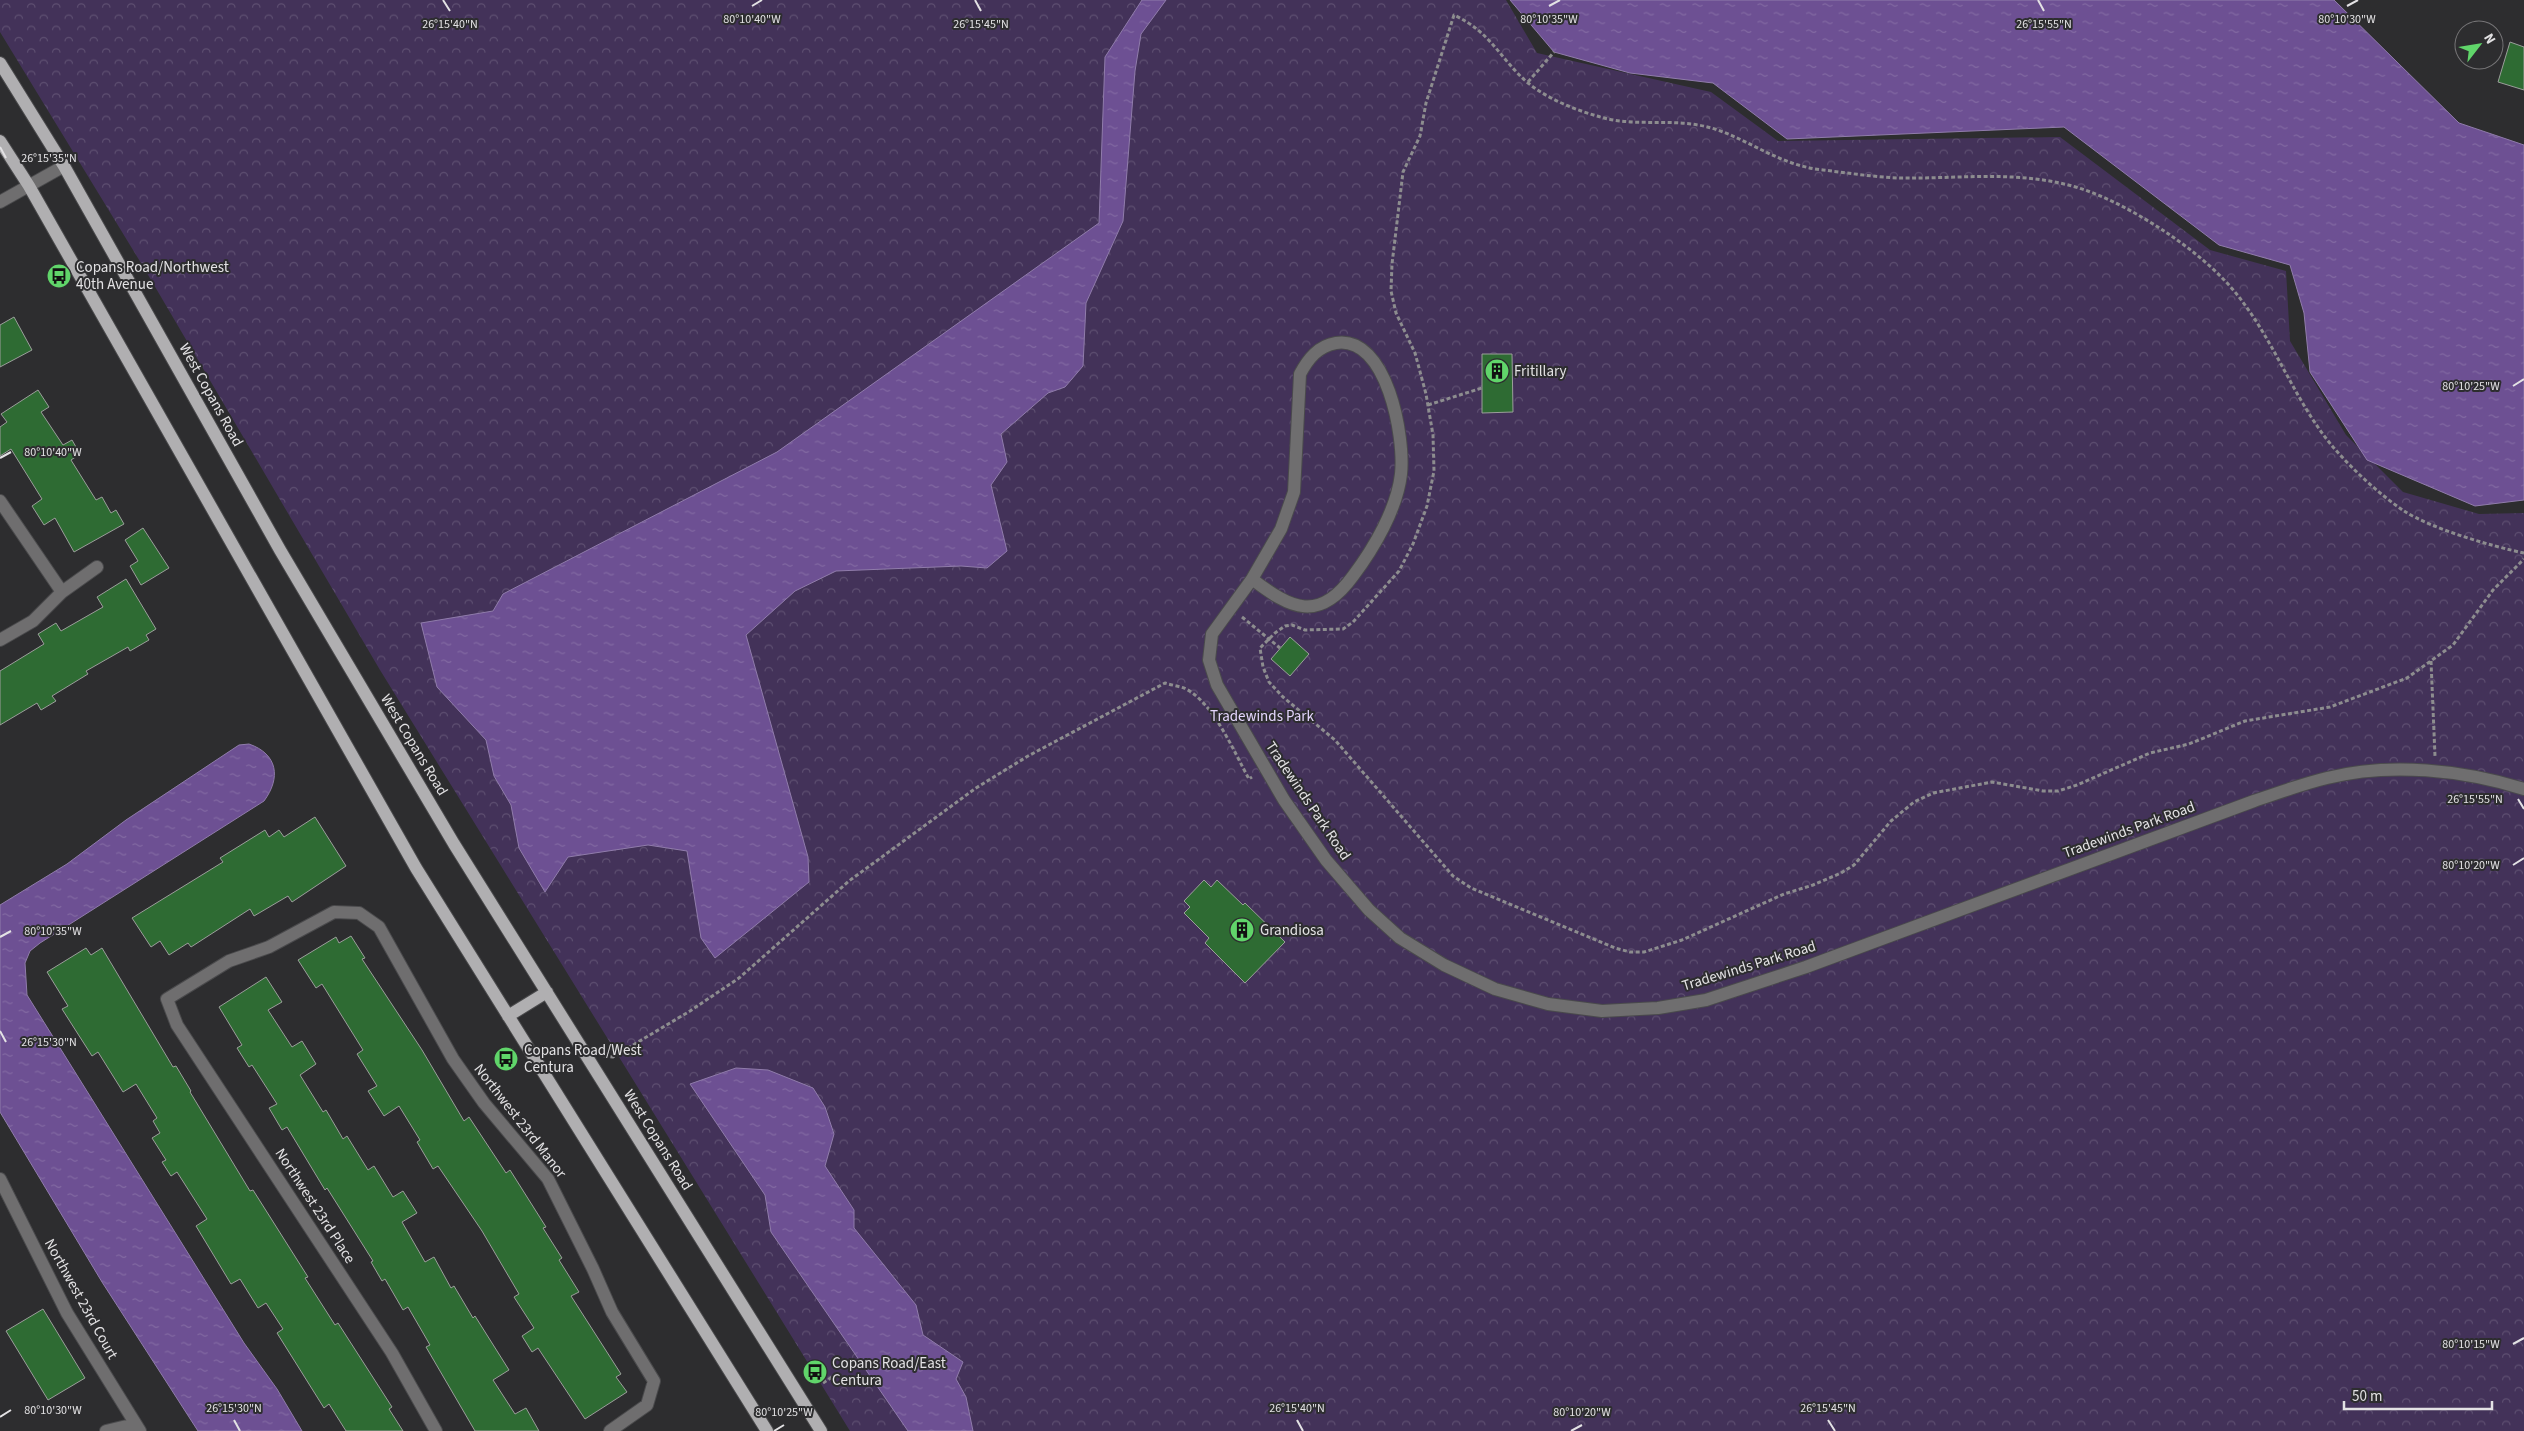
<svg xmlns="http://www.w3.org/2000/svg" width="2524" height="1431" viewBox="0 0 2524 1431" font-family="'Source Sans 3',sans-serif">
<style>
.park{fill:url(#park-crowns)}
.water{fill:url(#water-ripples);stroke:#907cab}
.building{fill:#2e6b33;stroke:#9b9e9b}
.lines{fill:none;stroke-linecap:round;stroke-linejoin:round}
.minor-casing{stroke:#4a4a4c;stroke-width:14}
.major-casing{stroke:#4a4a4c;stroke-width:14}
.path{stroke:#8d8d8f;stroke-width:3;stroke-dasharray:4 2.5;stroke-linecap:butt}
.minor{stroke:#6f6e6f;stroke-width:12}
.major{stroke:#b0afb1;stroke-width:12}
.ticks{fill:none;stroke:#e3e2e4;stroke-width:2}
.labels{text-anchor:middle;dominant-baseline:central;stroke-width:4;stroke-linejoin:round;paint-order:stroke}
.poi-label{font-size:15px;fill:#e3e2e4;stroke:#2d2d2f;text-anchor:start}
.street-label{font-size:15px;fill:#e3e2e4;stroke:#2d2d2f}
.park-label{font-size:15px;fill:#e4d6fd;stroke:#2d2d2f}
.ticks-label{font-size:12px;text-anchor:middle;fill:#e3e2e4;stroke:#2d2d2f;stroke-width:4;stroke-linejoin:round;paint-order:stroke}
</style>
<defs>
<pattern id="park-crowns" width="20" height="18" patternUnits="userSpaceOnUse" patternTransform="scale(1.25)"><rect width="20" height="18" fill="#433259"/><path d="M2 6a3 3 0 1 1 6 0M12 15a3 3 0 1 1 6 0" fill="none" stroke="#5e4f71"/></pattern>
<pattern id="water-ripples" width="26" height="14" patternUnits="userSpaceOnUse" patternTransform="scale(1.25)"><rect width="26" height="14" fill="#6d5093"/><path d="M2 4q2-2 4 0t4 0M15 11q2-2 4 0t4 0" fill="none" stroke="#8269a2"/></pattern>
</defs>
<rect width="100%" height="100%" fill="#2d2d2f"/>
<path class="park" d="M 0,0 L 1506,0 L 1537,53 L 1711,92 L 1778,141 L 2060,137 L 2210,250 L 2286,271 L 2290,341 L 2346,435 L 2403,492 L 2479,514 L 2524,513 L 2524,1431 L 850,1431 L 380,670 L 144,268 L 0,32 Z"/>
<path class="water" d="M 1142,0 L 1166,0 L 1141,34 L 1135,71 L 1123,221 L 1086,303 L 1083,366 L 1065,387 L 1048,393 L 1001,434 L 1007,462 L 991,485 L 1007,551 L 987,568 L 961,566 L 836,571 L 795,591 L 746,635 L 808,857 L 809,882 L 715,958 L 701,938 L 687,851 L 648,845 L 568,857 L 545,892 L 519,848 L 511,805 L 494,776 L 486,740 L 437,687 L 421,623 L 493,611 L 503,594 L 777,452 L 1099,223 L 1105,57 Z
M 1510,0 L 2334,0 L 2459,123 L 2524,145 L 2524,500 L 2475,506 L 2367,460 L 2310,372 L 2304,313 L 2290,265 L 2219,245 L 2064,127 L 1787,139 L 1713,83 L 1630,73 L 1554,52 Z
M 249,744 C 278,754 281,778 264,801 L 40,943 L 30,951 L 25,963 L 27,995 L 244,1343 L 277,1389 L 302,1431 L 198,1431 L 102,1282 L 0,1112 L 0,905 L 67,864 L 126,820 L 239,745 Z
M 736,1068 L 768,1070 L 813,1088 L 825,1107 L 834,1134 L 825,1166 L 854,1210 L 854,1228 L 916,1305 L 923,1335 L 963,1362 L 956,1379 L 966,1397 L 973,1431 L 908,1431 L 771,1232 L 765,1195 L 690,1084 Z"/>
<path class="building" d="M 2510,42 L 2524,47 L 2524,90 L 2498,82 Z
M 14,317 L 32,350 L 0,367 L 0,325 Z
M 1482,354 L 1512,354 L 1513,412 L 1482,413 Z
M 38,390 L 49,407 L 41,412 L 63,445 L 72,440 L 80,454 L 71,460 L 96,500 L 102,497 L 111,513 L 116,510 L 124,524 L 74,552 L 55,518 L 44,525 L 32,506 L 42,499 L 11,449 L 0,456 L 0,427 L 7,422 L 1,414 Z
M 143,528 L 169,568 L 141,585 L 130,566 L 138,561 L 125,540 Z
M 126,579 L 156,629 L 146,635 L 149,640 L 130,651 L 128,647 L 86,671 L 88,674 L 52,696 L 56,701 L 41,710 L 37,703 L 0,725 L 0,671 L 44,644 L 38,634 L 56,623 L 61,631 L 103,607 L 97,597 Z
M 1290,637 L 1309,654 L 1290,676 L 1271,659 Z
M 315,817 L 346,866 L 292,902 L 288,896 L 254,916 L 250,909 L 191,947 L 188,943 L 169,955 L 160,941 L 151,947 L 132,918 L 223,862 L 220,858 L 265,830 L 269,837 L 279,830 L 284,837 Z
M 1204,880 L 1211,887 L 1217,880 L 1243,905 L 1245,903 L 1285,942 L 1245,983 L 1205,943 L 1209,938 L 1184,913 L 1190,907 L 1184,901 Z
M 351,936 L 365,958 L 362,959 L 422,1050 L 464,1121 L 469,1117 L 506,1173 L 510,1170 L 546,1227 L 543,1228 L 562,1258 L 559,1260 L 579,1292 L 571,1296 L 621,1374 L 616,1377 L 627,1392 L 585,1419 L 538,1348 L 532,1352 L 522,1336 L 534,1328 L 514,1297 L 519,1294 L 482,1231 L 438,1166 L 433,1169 L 417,1142 L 420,1140 L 399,1106 L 384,1116 L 368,1091 L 377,1086 L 357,1054 L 363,1050 L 322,984 L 316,988 L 298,960 L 336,937 L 339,943 Z
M 86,948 L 91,955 L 102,948 L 173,1067 L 176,1066 L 191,1091 L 190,1092 L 250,1191 L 253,1190 L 308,1277 L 305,1278 L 335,1325 L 338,1323 L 392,1407 L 389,1409 L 403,1431 L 346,1431 L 329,1404 L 324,1408 L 277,1333 L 283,1329 L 266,1303 L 258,1308 L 240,1279 L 231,1284 L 196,1226 L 207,1219 L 177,1172 L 171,1176 L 162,1162 L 166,1160 L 152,1138 L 160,1133 L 153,1121 L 157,1118 L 136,1084 L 123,1092 L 98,1052 L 92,1056 L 62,1009 L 68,1006 L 47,972 Z
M 266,977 L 282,1002 L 268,1010 L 292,1047 L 302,1041 L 316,1064 L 300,1075 L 323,1112 L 326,1110 L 343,1139 L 347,1136 L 368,1170 L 374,1166 L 393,1197 L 403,1191 L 417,1213 L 402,1222 L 425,1262 L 434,1257 L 451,1288 L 454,1286 L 473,1318 L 475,1316 L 509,1370 L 493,1380 L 515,1414 L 526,1408 L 539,1431 L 475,1431 L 426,1347 L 430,1345 L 408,1307 L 403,1310 L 385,1279 L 382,1281 L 371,1262 L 373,1261 L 327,1188 L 325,1190 L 287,1127 L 282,1130 L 269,1108 L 277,1104 L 252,1065 L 249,1067 L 237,1048 L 242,1045 L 219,1007 Z
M 43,1309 L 85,1378 L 48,1400 L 6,1331 Z"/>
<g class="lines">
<defs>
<path id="minor" d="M 0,202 L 64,166
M 0,501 L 62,592
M 1252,579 C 1291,609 1319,623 1353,576 C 1374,548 1397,509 1401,474 C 1405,437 1387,335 1336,343 C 1318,346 1308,359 1300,374 L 1294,492 L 1281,529 L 1252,579 L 1212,634 L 1209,660 L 1217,685 L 1284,800 L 1326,860 L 1369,910 L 1400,938 L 1444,965 L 1495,989 L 1548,1004 L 1602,1011 L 1658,1008 L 1706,1000 L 1806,967 L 2254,801 C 2278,793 2302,784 2327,778 C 2390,762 2463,770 2524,789
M 0,640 L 33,621 L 62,592 L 97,567
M 0,1179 L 67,1313 L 140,1431
M 106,1431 L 135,1424
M 436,1431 L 392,1353 L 177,1025 L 167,999 L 229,961 L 269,947 L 334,912 L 359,913 L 379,927 L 453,1059 L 484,1103 L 548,1179 L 593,1269 L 612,1312 L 654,1381 L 647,1405 L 610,1431"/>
<path id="major" d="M 0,63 L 64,166 L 280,550 L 454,844 L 821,1431
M 0,141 L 29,186 L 416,868 L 767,1431
M 508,1016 L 547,992"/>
</defs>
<use href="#minor" class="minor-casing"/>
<use href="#major" class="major-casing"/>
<path class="path" d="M 1528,82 L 1554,52
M 1428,405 L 1482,388
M 2524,553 C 2491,546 2432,529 2404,511 C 2379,494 2353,470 2333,447 C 2296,403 2277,347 2242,301 C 2223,275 2194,251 2167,233 C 2137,213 2100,192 2064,184 C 2010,171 1954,179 1899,178 C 1874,177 1848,173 1823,170 C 1774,165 1741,132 1698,125 C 1664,119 1630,127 1597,116 C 1573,109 1548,99 1528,83 C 1499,58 1492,33 1454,15 L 1426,103 L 1420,136 L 1403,172 L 1392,264 L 1391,291 L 1396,313 L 1415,353 L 1426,394 L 1433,435 L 1434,471 L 1427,506 L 1413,544 L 1399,571 L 1353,622 L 1343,629 L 1305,630 L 1292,625 L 1285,626 L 1275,633 L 1260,648 L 1263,667 L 1269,682 L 1283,697 L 1335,740 L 1453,876 L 1471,888 L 1615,948 L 1630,952 L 1644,952 L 1682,940 L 1784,894 L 1813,885 L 1841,873 L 1854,865 L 1891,821 L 1914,802 L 1933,793 L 1992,782 L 2043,791 L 2058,791 L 2077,785 L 2150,753 L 2189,744 L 2245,721 L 2330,707 L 2407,678 L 2453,645 L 2493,590 L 2524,559
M 1242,617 L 1280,648
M 2431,661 L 2435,756
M 604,1056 L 613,1057 L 690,1011 L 739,978 L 849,881 L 976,788 L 1028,756 L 1165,683 C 1171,685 1178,686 1184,688 C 1213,701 1234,752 1249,779 L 1252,777
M 823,1383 L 832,1377"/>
<use href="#minor" class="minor"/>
<use href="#major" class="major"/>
</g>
<path class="ticks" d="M 443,0 L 450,11M 975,0 L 981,11M 2038,0 L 2044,11M 752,6 L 762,0M 1549,6 L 1560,0M 2347,6 L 2358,0M 0,147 L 6,158M 2513,386 L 2524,379M 0,458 L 11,452M 2518,799 L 2524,809M 2513,865 L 2524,858M 0,937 L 11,931M 0,1031 L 6,1042M 2513,1344 L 2524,1338M 0,1417 L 11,1410M 234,1420 L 240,1431M 1297,1420 L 1303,1431M 1828,1420 L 1835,1431M 774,1431 L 784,1425M 1571,1431 L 1582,1425"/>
<defs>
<symbol id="bus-disc" viewBox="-11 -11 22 22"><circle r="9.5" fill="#60d56a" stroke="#2d2d2f"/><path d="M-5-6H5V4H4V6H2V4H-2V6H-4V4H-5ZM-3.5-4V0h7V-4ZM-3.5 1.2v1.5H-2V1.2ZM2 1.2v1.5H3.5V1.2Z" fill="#111"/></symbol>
<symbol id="building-disc" viewBox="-11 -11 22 22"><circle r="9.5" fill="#60d56a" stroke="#2d2d2f"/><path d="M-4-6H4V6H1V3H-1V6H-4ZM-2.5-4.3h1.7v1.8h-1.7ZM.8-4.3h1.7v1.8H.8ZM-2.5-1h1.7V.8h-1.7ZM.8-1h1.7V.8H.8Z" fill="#111"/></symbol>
</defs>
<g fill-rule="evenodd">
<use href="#bus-disc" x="45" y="262" width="28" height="28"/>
<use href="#building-disc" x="1483" y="357" width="28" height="28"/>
<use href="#building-disc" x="1228" y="916" width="28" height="28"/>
<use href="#bus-disc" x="492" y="1045" width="28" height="28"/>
<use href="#bus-disc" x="801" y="1358" width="28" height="28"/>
</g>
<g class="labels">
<g class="poi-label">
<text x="76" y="267">Copans Road/Northwest<tspan x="76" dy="17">40th Avenue</tspan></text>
<text x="1514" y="371">Fritillary</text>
<text x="1260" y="930">Grandiosa</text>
<text x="524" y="1050">Copans Road/West<tspan x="524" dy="17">Centura</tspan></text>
<text x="832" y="1363">Copans Road/East<tspan x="832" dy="17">Centura</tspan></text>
</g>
<g class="street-label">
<text transform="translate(211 395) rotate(61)">West Copans Road</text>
<text transform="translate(414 745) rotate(59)">West Copans Road</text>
<text transform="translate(1308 801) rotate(56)">Tradewinds Park Road</text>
<text transform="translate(2129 830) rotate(-20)">Tradewinds Park Road</text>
<text transform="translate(1749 966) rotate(-17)">Tradewinds Park Road</text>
<text transform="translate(520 1121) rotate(52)">Northwest 23rd Manor</text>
<text transform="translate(658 1140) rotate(58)">West Copans Road</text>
<text transform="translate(315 1206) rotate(57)">Northwest 23rd Place</text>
<text transform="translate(81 1299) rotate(61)">Northwest 23rd Court</text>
</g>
<g class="park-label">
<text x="1262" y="716">Tradewinds Park</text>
</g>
</g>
<g class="ticks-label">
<text x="752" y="23">80°10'40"W</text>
<text x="1549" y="23">80°10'35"W</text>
<text x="2347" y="23">80°10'30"W</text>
<text x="2044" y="28">26°15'55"N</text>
<text x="450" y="28">26°15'40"N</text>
<text x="981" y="28">26°15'45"N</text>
<text x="49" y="162">26°15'35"N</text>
<text x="2471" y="390">80°10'25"W</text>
<text x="53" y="456">80°10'40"W</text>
<text x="2475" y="803">26°15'55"N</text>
<text x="2471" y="869">80°10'20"W</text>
<text x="53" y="935">80°10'35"W</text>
<text x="49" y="1046">26°15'30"N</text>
<text x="2471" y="1348">80°10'15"W</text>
<text x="234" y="1412">26°15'30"N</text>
<text x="1297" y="1412">26°15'40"N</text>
<text x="1828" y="1412">26°15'45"N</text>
<text x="53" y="1414">80°10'30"W</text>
<text x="784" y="1416">80°10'25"W</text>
<text x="1582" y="1416">80°10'20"W</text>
</g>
<g transform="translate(2479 45) rotate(59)"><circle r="24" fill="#2d2d2f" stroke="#767577"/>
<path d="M0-4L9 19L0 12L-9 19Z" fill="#60d56a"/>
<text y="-8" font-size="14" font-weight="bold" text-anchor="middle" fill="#e3e2e4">N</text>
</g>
<path d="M2344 1401v8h148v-8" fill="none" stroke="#e3e2e4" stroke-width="2.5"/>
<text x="2352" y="1401" font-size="15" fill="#e3e2e4" stroke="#2d2d2f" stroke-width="4" paint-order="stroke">50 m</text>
</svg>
